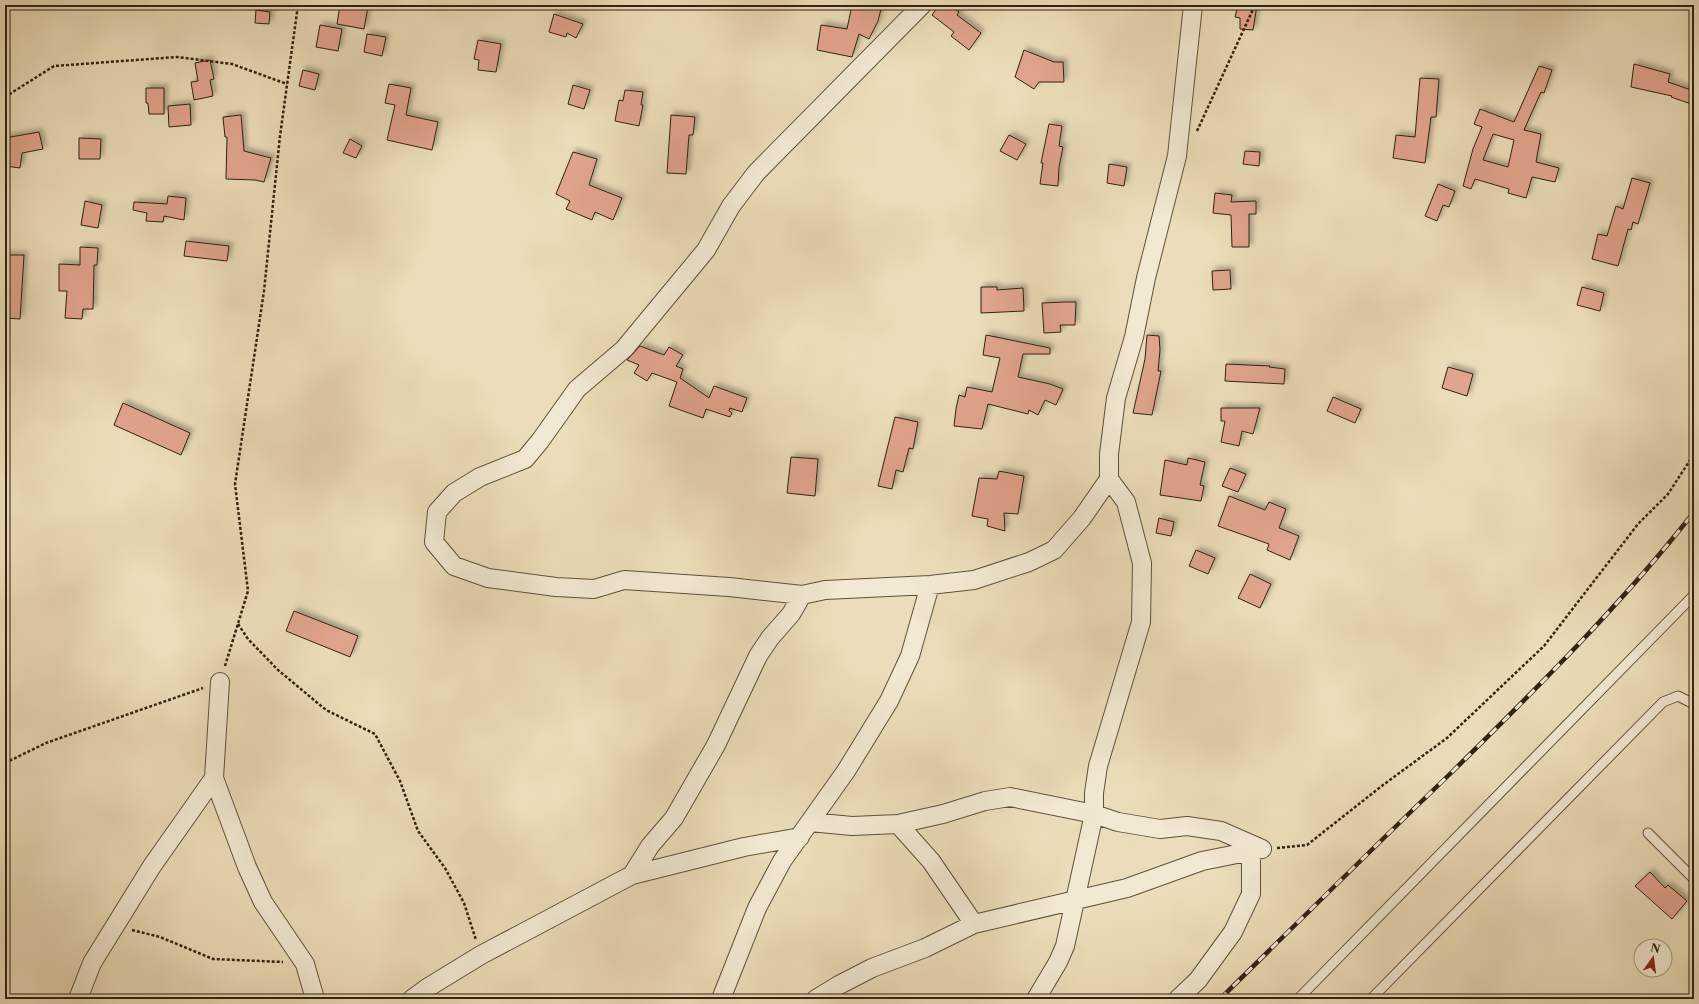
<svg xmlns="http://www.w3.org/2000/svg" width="1699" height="1004" viewBox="0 0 1699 1004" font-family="'Libre Caslon Text',serif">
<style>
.building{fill:#e1a48e;stroke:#2f2210;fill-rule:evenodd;filter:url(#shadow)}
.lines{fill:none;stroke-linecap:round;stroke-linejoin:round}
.service-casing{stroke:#5e513a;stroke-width:11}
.minor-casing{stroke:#5e513a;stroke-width:20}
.path{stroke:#2f2210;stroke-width:2.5;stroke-dasharray:3 2;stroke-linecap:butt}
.service{stroke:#f2e9d2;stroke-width:9}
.minor{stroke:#f2e9d2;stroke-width:18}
.rail-casing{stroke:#2f2210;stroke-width:4.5}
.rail{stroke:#f2e9d2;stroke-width:3;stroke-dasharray:9;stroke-linecap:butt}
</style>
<defs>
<filter id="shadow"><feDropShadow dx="3.5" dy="-3.5" stdDeviation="2" flood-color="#0004"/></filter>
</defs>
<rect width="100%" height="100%" fill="#ebddb9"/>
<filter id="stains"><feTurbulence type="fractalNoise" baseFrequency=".005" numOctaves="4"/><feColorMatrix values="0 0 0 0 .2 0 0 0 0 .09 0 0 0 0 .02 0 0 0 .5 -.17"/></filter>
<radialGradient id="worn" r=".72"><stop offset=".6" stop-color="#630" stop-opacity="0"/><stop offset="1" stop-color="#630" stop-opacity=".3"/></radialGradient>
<path class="building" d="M 340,5 L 368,7 L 364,29 L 337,24 Z
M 852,5 L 881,9 L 878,21 L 869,39 L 859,34 L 852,57 L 817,50 L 821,25 L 847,29 Z
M 939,5 L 950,5 L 959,12 L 957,15 L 981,33 L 969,50 L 951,36 L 954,32 L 932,15 Z
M 1238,5 L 1257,5 L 1253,30 L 1240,29 L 1240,18 L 1235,17 Z
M 256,10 L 270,12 L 269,24 L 255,23 Z
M 554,14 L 583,24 L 576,38 L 567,33 L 566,37 L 549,32 Z
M 320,25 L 342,29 L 338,51 L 316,47 Z
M 367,34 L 386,37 L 382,56 L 364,52 Z
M 478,40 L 501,44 L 496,72 L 478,70 L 479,60 L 474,59 Z
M 1024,50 L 1054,62 L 1063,62 L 1064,82 L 1039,82 L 1034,89 L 1015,77 Z
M 210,60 L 214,79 L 210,80 L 213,96 L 194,100 L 191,82 L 198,81 L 195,63 Z
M 1634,64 L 1670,74 L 1668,82 L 1694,91 L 1694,105 L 1671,97 L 1672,96 L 1631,87 Z
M 1539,66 L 1552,70 L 1544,93 L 1541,92 L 1524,130 L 1541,134 L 1536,162 L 1559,168 L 1555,182 L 1532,177 L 1526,198 L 1508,193 L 1509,189 L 1475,179 L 1471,189 L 1463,186 L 1473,149 L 1482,127 L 1474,124 L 1480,109 L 1514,122 ZM 1493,134 L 1514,140 L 1508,167 L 1483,160 Z
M 303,70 L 319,74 L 315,90 L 299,86 Z
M 1420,78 L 1439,79 L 1436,117 L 1431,117 L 1425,163 L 1393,158 L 1396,135 L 1415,137 Z
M 389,84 L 411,88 L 406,115 L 438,122 L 432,150 L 387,140 L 395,105 L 385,103 Z
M 573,85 L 590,90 L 584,109 L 568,104 Z
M 146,88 L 164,88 L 164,114 L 149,114 L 148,103 L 146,103 Z
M 625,90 L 643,92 L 641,105 L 643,105 L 639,126 L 615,121 L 619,100 L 623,101 Z
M 190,104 L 191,125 L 169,127 L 168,106 Z
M 241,115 L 244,151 L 271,158 L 264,182 L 255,180 L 226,179 L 227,137 L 225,137 L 223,117 Z
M 671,115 L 695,117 L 693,135 L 689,135 L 686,174 L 667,173 Z
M 1049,124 L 1062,126 L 1059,146 L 1063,147 L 1059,167 L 1058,186 L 1040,184 L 1043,163 L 1041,163 Z
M 39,132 L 43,149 L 22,153 L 20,168 L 5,166 L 5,138 Z
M 1009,135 L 1026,144 L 1017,160 L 1000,151 Z
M 79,138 L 101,139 L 100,159 L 79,159 Z
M 350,139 L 362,146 L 356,158 L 343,153 Z
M 1245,151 L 1260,152 L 1259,166 L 1243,164 Z
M 573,152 L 597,159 L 589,185 L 622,198 L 613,220 L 595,212 L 592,220 L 566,209 L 570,201 L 556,194 Z
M 1109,164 L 1127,167 L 1124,186 L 1107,183 Z
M 1632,178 L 1650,183 L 1638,224 L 1633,222 L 1631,230 L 1628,229 L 1618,266 L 1592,259 L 1598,234 L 1607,236 L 1616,206 L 1623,209 Z
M 1438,184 L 1455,191 L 1449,207 L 1443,205 L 1437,221 L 1425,216 Z
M 1215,193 L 1232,195 L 1231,202 L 1256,201 L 1256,214 L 1249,214 L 1249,247 L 1232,247 L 1231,215 L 1213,213 Z
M 168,196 L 186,198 L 184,220 L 164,216 L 163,222 L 146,221 L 147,213 L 133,210 L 134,202 L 167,204 Z
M 85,201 L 102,205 L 98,228 L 81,225 Z
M 186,241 L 229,246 L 227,261 L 184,256 Z
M 80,247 L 98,248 L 97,265 L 94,265 L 93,309 L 83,309 L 82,319 L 65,318 L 67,291 L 59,291 L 59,264 L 80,265 Z
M 5,255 L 24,255 L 20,319 L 5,318 Z
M 1230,270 L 1231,289 L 1213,290 L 1212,271 Z
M 981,287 L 997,287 L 997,290 L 1023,288 L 1024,311 L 981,313 Z
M 1582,287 L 1604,293 L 1600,311 L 1577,305 Z
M 1065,302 L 1076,302 L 1075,325 L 1060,325 L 1061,332 L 1044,333 L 1042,303 Z
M 986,335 L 1050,348 L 1050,354 L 1023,354 L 1018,377 L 1050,384 L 1063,389 L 1056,405 L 1045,400 L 1038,415 L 1029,410 L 1028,414 L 988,404 L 982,429 L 954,426 L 956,409 L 959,395 L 965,397 L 967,387 L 992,392 L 1000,358 L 983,355 Z
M 1147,335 L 1159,336 L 1160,350 L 1158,371 L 1161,371 L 1152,415 L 1133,413 L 1145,359 Z
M 640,346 L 664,355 L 669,347 L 683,355 L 676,366 L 683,369 L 680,378 L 709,398 L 714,386 L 747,398 L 742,412 L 730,408 L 729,411 L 732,413 L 730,417 L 706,409 L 703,418 L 669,406 L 677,382 L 652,373 L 647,381 L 634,373 L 639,365 L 627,360 Z
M 1226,364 L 1270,366 L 1269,367 L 1285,369 L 1284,384 L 1225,381 Z
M 1448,367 L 1473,374 L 1467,396 L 1442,388 Z
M 1333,397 L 1361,409 L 1355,423 L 1327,411 Z
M 123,403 L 190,433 L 181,455 L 114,425 Z
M 1221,408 L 1260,408 L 1253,434 L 1242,431 L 1239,446 L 1221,442 L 1225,421 L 1221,421 Z
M 895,417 L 918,422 L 913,449 L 909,448 L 903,472 L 896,470 L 892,489 L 878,486 Z
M 791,457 L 818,459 L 815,496 L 787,493 Z
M 1188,458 L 1205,462 L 1200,485 L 1204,486 L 1201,501 L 1160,495 L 1165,460 L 1187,465 Z
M 1230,468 L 1246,474 L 1238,492 L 1222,486 Z
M 999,471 L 1024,476 L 1018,514 L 1004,513 L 1005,531 L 987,526 L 988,519 L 972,516 L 979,478 L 997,479 Z
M 1229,496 L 1265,510 L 1269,502 L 1286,509 L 1279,528 L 1299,536 L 1290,560 L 1267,550 L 1269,544 L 1218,526 Z
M 1159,518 L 1174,522 L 1171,536 L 1156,533 Z
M 1196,550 L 1215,558 L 1208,574 L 1189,566 Z
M 1250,574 L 1271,584 L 1260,608 L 1238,598 Z
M 294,611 L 358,636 L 350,657 L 286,631 Z
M 1650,872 L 1665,888 L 1668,885 L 1687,901 L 1672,919 L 1635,886 Z"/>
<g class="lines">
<defs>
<path id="service" d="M 1648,833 L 1694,879
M 1298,999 L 1694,595
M 1371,999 L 1663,702 L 1678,696 L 1694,704"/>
<path id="minor" d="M 802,595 L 729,587 L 624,580 L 594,589 L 556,587 L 488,578 L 454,566 L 434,542 L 437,512 L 454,493 L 480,477 L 525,459 L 540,441 L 577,389 L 624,349 L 706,250 L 731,206 L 756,173 L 922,5
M 214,778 L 247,867 L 263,902 L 305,964 L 315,999
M 810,822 L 852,826 L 898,824 L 943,814 L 985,801 L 1010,797 L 1094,814 L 1118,822 L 1160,829 L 1187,826 L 1221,831 L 1262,849
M 898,824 L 931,861 L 974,924
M 632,875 L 650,846 L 674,818 L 716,745 L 758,656 L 770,638 L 791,614 L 802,595 L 825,590 L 930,585 L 974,580 L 1029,562 L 1054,550 L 1082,518 L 1109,479
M 78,999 L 92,963 L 152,866 L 214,778 L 220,682
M 412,999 L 427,988 L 481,955 L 632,875 L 744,847 L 800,837
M 721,999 L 757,908 L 782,861 L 846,771 L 889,701 L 910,656 L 930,585
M 816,999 L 839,985 L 872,968 L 925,948 L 974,924 L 1127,888 L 1202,861 L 1262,849
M 1036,999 L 1058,962 L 1065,946 L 1094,814 L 1094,793 L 1098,766 L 1141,622 L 1142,563 L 1126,502 L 1109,479 L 1109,454 L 1116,398 L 1134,337 L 1146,278 L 1177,156 L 1193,5
M 1178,999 L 1198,980 L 1233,932 L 1251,894 L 1251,851"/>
</defs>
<use href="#service" class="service-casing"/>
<use href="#minor" class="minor-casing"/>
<path class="path" d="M 5,8 L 8,5
M 5,97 L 54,66 L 177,57 L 232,64 L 287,84
M 1197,131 L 1255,5
M 238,624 L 248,639 L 278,670 L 326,710 L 375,734 L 400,781 L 418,831 L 445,868 L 464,903 L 476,940
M 225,666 L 248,591 L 235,484 L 264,291 L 280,136 L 298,5
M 5,763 L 46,743 L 203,688
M 1277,848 L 1307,845 L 1383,785 L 1447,738 L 1544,646 L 1638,524 L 1668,494 L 1694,454
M 132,930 L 160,937 L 213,959 L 283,962"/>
<use href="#service" class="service"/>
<use href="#minor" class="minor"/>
<defs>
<path id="rail" d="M 1220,999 C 1297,923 1374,847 1452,772 C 1536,689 1621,605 1694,512"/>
</defs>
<use href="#rail" class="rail-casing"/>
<use href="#rail" class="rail"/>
</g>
<rect width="1699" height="1004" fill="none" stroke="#ebddb9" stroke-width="20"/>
<rect x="6" y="6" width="1687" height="992" fill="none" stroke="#2f2210" stroke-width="2"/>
<rect x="10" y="10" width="1679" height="984" fill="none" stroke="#2f2210"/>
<g transform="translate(1653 958) rotate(14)"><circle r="19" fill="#f2e9d2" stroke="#a49984"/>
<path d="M0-3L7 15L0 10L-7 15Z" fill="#8f2418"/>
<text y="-6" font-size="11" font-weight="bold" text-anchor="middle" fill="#2f2210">N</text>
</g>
<rect width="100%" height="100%" filter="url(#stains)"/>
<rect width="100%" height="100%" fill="url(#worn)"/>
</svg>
